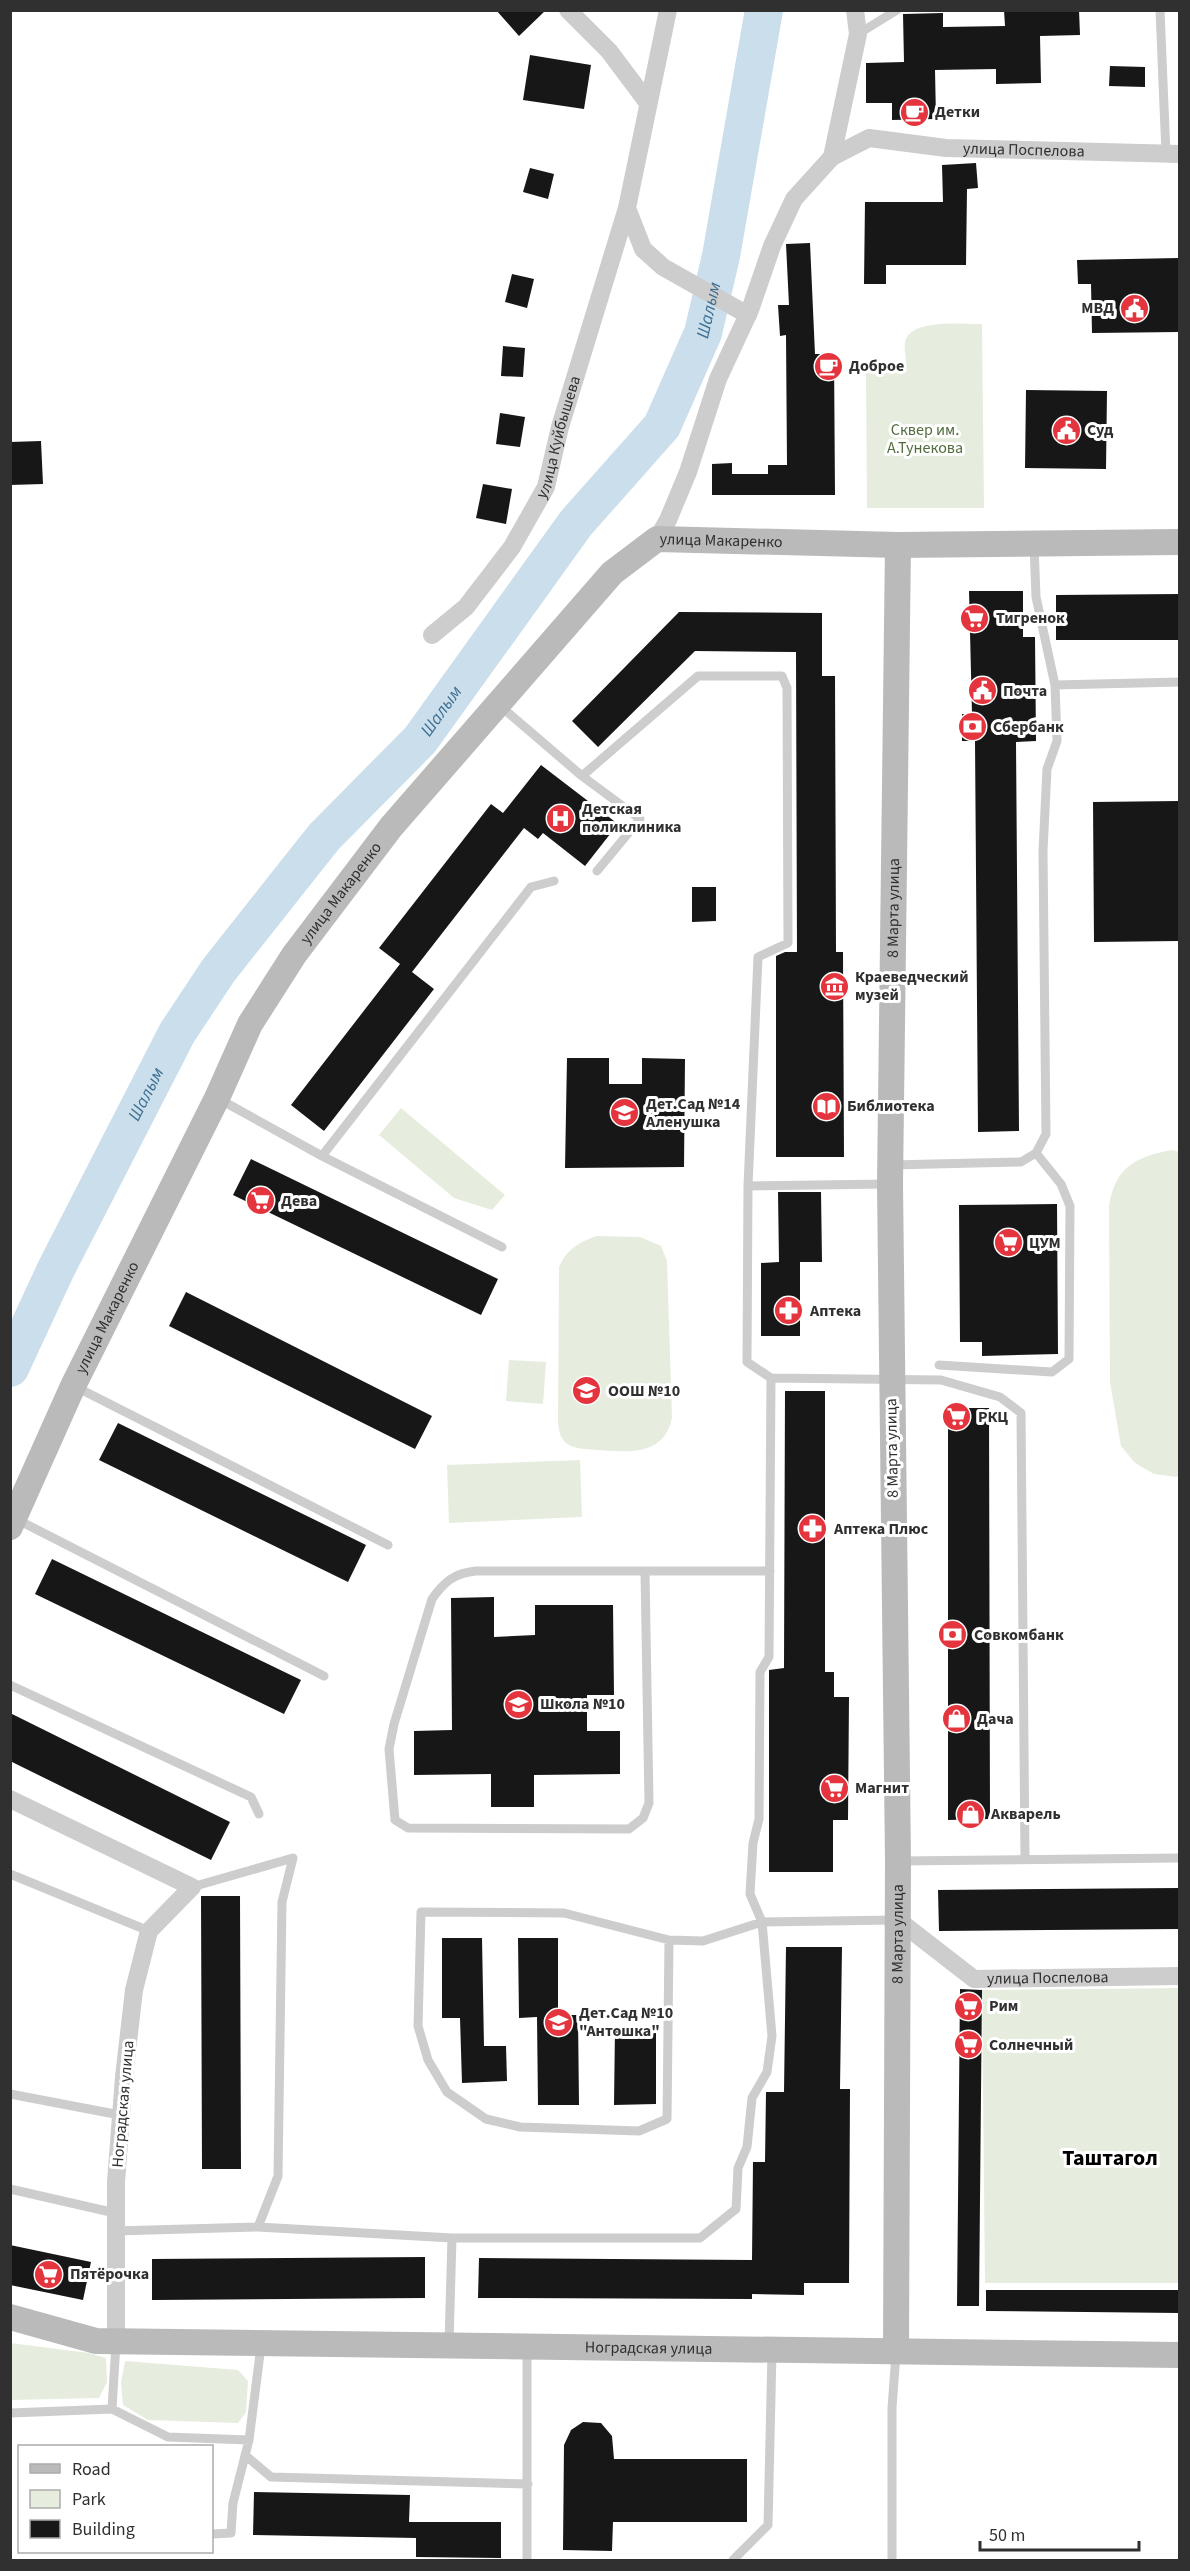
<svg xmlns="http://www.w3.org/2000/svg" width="1190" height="2571" viewBox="0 0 1190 2571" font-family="'Source Sans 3',sans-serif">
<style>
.green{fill:#e6edde}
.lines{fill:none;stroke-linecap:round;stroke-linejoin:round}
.river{stroke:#cbdeec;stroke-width:38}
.building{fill:#171717}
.lane{stroke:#cdcdcd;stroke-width:9}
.street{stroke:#cdcdcd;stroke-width:18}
.secondary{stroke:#bababa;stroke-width:26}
.labels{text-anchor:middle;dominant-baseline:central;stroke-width:6;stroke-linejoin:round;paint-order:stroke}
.poi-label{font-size:16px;font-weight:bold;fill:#303030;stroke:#fff;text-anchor:start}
.street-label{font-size:16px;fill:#303030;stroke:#fff}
.park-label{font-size:16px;fill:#526c3d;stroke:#fff}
.water-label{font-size:18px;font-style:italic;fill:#3e7092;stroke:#fff}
.district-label{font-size:22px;font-weight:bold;fill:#000;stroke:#fff}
</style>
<rect width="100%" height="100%" fill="#fff"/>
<path class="green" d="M 982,324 L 984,508 L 867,508 L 866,371 L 876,364 L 906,363 C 906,356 903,346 906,339 C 914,319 963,324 982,324 Z
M 401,1108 L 505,1195 L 492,1210 L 454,1198 L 379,1135 Z
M 1172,1150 L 1180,1152 L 1180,1475 L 1176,1477 L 1154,1474 L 1135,1463 L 1121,1446 L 1110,1382 L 1109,1205 C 1116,1166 1136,1157 1172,1150 Z
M 596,1236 L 640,1237 L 661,1246 L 667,1261 L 672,1418 C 664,1456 630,1452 599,1450 C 589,1449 575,1450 566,1443 C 559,1437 559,1430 558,1422 L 559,1267 C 567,1249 578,1243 596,1236 Z
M 509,1360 L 546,1362 L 543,1404 L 506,1401 Z
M 580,1460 L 582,1517 L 449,1523 L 447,1465 Z
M 1179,1988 L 1179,2283 L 985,2283 L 982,1990 Z
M 10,2343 L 89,2353 L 106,2358 L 107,2382 L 99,2398 L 11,2400 Z
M 125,2361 L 238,2370 L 248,2381 L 246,2412 L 238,2423 L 148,2420 L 123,2405 L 121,2383 Z"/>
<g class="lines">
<path class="river" id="s1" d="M 10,1368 L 56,1269 L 177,1033 L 218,971 L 324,837 L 420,740 L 576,523 L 662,426 L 703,333 L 721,256 L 764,10"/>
</g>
<path class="building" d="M 496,10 L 546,10 L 519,36 Z
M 1004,10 L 1079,10 L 1080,35 L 1040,36 L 1041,83 L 996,84 L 996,69 L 935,70 L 936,119 L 892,120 L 892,103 L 866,103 L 866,63 L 904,62 L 903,14 L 943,13 L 943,27 L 1005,26 Z
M 530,55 L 591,65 L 584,109 L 523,100 Z
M 1110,66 L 1145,67 L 1145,87 L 1109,86 Z
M 976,163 L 978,188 L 967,189 L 966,265 L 886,265 L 886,284 L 864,284 L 865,202 L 943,202 L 942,165 Z
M 530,168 L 554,174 L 548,199 L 523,192 Z
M 810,243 L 815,354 L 834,354 L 835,495 L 712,495 L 712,464 L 732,463 L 732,474 L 768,474 L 768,465 L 787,465 L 786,335 L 780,336 L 778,305 L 789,305 L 786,244 Z
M 1179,258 L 1179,332 L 1092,333 L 1091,284 L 1078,284 L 1077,260 Z
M 512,274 L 534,279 L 527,308 L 505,302 Z
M 503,346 L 525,348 L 523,377 L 501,376 Z
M 1026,390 L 1107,391 L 1106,469 L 1025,468 Z
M 500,413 L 525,417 L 520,447 L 496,444 Z
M 41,441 L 43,484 L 10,485 L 10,442 Z
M 483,484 L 512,489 L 506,524 L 476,518 Z
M 969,591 L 1023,591 L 1023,637 L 1035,637 L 1036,741 L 1016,742 L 1019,1131 L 978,1132 L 975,741 L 962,741 L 962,714 L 972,714 Z
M 1179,594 L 1179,640 L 1056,640 L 1056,595 Z
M 679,612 L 822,613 L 822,676 L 835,676 L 836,952 L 843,952 L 844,1157 L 776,1157 L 776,956 L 785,952 L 797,952 L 796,652 L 695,651 L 598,747 L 572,721 Z
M 541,765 L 618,824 L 585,866 L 543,833 L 538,839 L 524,828 L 412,972 L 434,989 L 324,1131 L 291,1105 L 400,964 L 379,948 L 491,804 L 503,813 Z
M 1179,801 L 1179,941 L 1094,942 L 1093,802 Z
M 692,887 L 716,887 L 716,921 L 692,922 Z
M 567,1058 L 609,1058 L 609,1084 L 642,1084 L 642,1058 L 685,1059 L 684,1167 L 565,1168 Z
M 251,1159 L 498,1279 L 481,1315 L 233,1195 Z
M 778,1192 L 821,1192 L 822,1262 L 800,1262 L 800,1336 L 761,1336 L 761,1263 L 779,1262 Z
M 1057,1204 L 1058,1354 L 982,1356 L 982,1342 L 960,1342 L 959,1205 Z
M 186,1292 L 432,1416 L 415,1449 L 169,1326 Z
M 785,1391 L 825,1391 L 825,1672 L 834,1672 L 834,1697 L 849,1697 L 848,1820 L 833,1820 L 833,1872 L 769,1872 L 769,1670 L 784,1668 Z
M 948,1408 L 989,1408 L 990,1819 L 948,1820 Z
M 118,1423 L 366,1545 L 348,1582 L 99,1460 Z
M 52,1559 L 301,1680 L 284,1714 L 35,1594 Z
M 494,1597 L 494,1637 L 535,1635 L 535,1605 L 613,1605 L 614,1695 L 587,1695 L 587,1731 L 620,1731 L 620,1774 L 534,1775 L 534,1807 L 491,1807 L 491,1774 L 414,1775 L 414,1731 L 452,1730 L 451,1598 Z
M 10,1713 L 230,1822 L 211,1860 L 10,1761 Z
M 1179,1888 L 1179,1929 L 939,1931 L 938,1890 Z
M 201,1896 L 240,1896 L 241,2169 L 202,2169 Z
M 442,1938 L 482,1938 L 484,2046 L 506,2046 L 507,2081 L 462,2083 L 460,2018 L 442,2018 Z
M 518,1938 L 558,1938 L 558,2015 L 578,2015 L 579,2105 L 538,2105 L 537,2017 L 519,2018 Z
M 786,1947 L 842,1947 L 840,2089 L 850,2089 L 849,2283 L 804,2283 L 804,2295 L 752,2294 L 752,2299 L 478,2298 L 479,2258 L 752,2260 L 753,2162 L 765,2162 L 766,2092 L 784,2092 Z
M 960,1989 L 982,1990 L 979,2306 L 957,2306 Z
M 615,2027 L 656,2027 L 656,2104 L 614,2105 Z
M 10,2245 L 91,2262 L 83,2300 L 10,2285 Z
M 425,2257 L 425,2298 L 152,2300 L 152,2259 Z
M 986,2290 L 1179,2290 L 1179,2313 L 986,2311 Z
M 583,2422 L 601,2423 L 612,2436 L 614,2459 L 747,2459 L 747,2522 L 613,2522 L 612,2551 L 563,2550 L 564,2445 L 571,2430 Z
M 254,2492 L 410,2495 L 409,2522 L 501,2522 L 501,2558 L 416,2557 L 416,2538 L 253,2535 Z"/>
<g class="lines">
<path class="lane" d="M 1160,10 L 1166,154
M 858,34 L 897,10
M 1055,685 L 1180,682
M 499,705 L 582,776 L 640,819 L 597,871
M 582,776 L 698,676 L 782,676 L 787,688 L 788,943 L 758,957 L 748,1186 L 888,1184
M 219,1099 L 322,1156 L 502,1247
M 322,1156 L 531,887 L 554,881
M 891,1165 L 1021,1162 L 1036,1153 L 1046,1134 L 1043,851 L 1047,769 L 1057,741 L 1055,685 L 1036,597 L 1034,544
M 748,1186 L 747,1362 L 771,1378
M 939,1365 L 1052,1372 L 1069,1359 L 1070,1206 L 1061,1184 L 1036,1153
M 74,1386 L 388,1545
M 16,1519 L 324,1676
M 645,1572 L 649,1803 L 643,1818 L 629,1829 L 408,1828 L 395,1820 L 389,1749 L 394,1724 L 432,1599 C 444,1582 454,1573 476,1571 L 770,1571
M 10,1685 L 251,1797 L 259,1814
M 900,1861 L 1180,1858
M 10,1874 L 149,1931
M 192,1887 L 293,1858 L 282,1902 L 278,2176 L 258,2227
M 669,1940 L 667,2119 L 639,2131 L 520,2127 L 486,2119 L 447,2092 L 428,2060 L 418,2026 L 421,1912 L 564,1913 L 669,1940 L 703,1941 L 762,1922 L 750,1894 L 753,1843 L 759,1819 L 760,1672 L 769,1657 L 771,1378 L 941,1380 L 1000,1397 L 1021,1413 L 1025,1859
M 10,2094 L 120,2115
M 10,2189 L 115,2213
M 115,2231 L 258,2227 L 452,2238
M 449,2343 L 452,2238 L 700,2238 L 736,2209 L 738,2168 L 747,2147 L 752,2098 L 767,2072 L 772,2036 L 762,1922 L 895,1920
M 527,2347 L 527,2560
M 112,2409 L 116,2343
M 10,2413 L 112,2409 L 168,2437 L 249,2440
M 245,2455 L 271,2477 L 528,2484
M 212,2534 L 231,2533 L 233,2503 L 249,2440 L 261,2346
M 733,2560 L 768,2525 L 772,2352
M 892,2560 L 892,2408 L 896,2354"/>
<g class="street">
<path d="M 568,10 L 609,51 L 648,103"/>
<path d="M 668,10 L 627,208 L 643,249 L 663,267 L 748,315"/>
<path d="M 832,157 L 858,34 L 855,10"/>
<path id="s2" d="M 657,539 L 668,520 L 688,472 L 718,379 L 750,310 L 772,246 L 794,199 L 832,157 L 869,138 L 946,148 L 1180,154"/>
<path id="s3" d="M 432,635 L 466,607 L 512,547 L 546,487 L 560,427 L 627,208"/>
<path d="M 10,1799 L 192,1887 L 149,1931 L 134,1990 L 124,2077 L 116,2182 L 116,2341"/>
<path id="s4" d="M 898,1920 L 974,1979 L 1180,1976"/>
</g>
<g class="secondary">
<path id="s5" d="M 10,1527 L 73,1386 L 217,1098 L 250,1024 L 294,955 L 391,827 L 612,573 L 657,539 L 898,545 L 1180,542"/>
<path id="s6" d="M 10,2317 L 96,2341 L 1180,2355"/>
<path id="s7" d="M 896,2351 L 898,1861 L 890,1184 L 898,545"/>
</g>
</g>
<defs>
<symbol id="cafe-disc" viewBox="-11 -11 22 22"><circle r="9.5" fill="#e4353e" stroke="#fff"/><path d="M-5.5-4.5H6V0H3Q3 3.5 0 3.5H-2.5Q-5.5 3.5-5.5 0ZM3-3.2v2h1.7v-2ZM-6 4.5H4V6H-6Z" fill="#fff"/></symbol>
<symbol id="civic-disc" viewBox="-11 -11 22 22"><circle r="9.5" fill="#e4353e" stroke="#fff"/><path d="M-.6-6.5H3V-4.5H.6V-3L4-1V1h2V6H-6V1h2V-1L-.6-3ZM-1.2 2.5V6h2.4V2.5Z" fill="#fff"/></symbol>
<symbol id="supermarket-disc" viewBox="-11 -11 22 22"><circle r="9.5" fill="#e4353e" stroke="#fff"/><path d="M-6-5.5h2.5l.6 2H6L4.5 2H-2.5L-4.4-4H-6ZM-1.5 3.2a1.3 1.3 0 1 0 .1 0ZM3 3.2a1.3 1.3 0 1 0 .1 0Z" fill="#fff"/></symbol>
<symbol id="bank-disc" viewBox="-11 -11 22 22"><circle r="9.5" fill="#e4353e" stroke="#fff"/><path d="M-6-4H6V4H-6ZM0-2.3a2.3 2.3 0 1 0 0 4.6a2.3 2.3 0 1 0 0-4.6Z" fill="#fff"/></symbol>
<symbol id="hospital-disc" viewBox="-11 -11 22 22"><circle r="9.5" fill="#e4353e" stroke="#fff"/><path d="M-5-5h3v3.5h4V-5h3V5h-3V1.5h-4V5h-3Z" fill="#fff"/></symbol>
<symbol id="museum-disc" viewBox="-11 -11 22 22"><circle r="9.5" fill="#e4353e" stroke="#fff"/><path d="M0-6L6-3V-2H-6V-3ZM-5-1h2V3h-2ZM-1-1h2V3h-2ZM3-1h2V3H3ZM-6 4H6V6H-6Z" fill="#fff"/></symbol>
<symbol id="library-disc" viewBox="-11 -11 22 22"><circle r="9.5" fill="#e4353e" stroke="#fff"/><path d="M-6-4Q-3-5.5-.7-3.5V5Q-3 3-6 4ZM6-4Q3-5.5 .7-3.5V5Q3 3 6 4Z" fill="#fff"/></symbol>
<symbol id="school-disc" viewBox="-11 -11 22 22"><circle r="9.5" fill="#e4353e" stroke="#fff"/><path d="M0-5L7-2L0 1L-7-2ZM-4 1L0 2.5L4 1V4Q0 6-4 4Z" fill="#fff"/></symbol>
<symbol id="pharmacy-disc" viewBox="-11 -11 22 22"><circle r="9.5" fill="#e4353e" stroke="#fff"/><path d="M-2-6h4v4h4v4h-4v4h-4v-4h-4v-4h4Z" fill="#fff"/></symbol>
<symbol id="shop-disc" viewBox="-11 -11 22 22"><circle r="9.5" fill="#e4353e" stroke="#fff"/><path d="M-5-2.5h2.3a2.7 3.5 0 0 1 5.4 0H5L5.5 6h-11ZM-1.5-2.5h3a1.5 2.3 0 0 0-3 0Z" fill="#fff"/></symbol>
</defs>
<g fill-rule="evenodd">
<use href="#cafe-disc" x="898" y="96" width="33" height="33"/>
<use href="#civic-disc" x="1118" y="292" width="33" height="33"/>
<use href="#cafe-disc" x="812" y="350" width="33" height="33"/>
<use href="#civic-disc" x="1050" y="414" width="33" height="33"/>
<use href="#supermarket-disc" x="958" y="602" width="33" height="33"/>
<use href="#civic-disc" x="966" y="674" width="33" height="33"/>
<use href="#bank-disc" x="956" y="710" width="33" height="33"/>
<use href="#hospital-disc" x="544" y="802" width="33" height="33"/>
<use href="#museum-disc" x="818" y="970" width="33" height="33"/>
<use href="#library-disc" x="810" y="1090" width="33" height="33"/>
<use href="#school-disc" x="608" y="1096" width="33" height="33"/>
<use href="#supermarket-disc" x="244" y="1184" width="33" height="33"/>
<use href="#supermarket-disc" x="992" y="1226" width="33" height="33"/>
<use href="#pharmacy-disc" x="772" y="1294" width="33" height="33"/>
<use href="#school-disc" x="570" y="1374" width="33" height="33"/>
<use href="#supermarket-disc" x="940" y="1400" width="33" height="33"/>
<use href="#pharmacy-disc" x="796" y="1512" width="33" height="33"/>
<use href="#bank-disc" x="936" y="1618" width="33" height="33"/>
<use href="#school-disc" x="502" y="1688" width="33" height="33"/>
<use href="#shop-disc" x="940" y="1702" width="33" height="33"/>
<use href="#supermarket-disc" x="818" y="1772" width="33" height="33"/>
<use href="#shop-disc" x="954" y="1798" width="33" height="33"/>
<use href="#supermarket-disc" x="952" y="1990" width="33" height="33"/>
<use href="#school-disc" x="542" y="2006" width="33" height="33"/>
<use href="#supermarket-disc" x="952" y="2028" width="33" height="33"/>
<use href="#supermarket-disc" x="32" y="2258" width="33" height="33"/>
</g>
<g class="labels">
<g class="poi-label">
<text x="935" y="112">Детки</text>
<text x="1114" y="308" text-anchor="end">МВД</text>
<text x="849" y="366">Доброе</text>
<text x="1087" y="430">Суд</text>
<text x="996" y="618">Тигренок</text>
<text x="1003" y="691">Почта</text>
<text x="993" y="727">Сбербанк</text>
<text x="582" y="809">Детская<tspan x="582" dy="18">поликлиника</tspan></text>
<text x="855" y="977">Краеведческий<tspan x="855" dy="18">музей</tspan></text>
<text x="646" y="1104">Дет.Сад №14<tspan x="646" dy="18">Аленушка</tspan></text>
<text x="847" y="1106">Библиотека</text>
<text x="281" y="1201">Дева</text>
<text x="1029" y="1243">ЦУМ</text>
<text x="810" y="1311">Аптека</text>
<text x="608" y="1391">ООШ №10</text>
<text x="978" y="1417">РКЦ</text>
<text x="834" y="1529">Аптека Плюс</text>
<text x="974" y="1635">Совкомбанк</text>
<text x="540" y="1704">Школа №10</text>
<text x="977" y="1719">Дача</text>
<text x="855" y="1788">Магнит</text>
<text x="991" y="1814">Акварель</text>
<text x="989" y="2006">Рим</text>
<text x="579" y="2013">Дет.Сад №10<tspan x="579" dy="18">"Антошка"</tspan></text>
<text x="989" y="2045">Солнечный</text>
<text x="70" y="2274">Пятёрочка</text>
</g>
<g class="street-label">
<text stroke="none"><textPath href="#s2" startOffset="621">улица Поспелова</textPath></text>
<text stroke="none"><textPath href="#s3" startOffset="240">улица Куйбышева</textPath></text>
<text stroke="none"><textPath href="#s5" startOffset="1257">улица Макаренко</textPath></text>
<text stroke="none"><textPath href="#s5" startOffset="717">улица Макаренко</textPath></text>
<text stroke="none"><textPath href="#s7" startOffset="1443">8 Марта улица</textPath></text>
<text stroke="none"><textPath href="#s5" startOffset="231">улица Макаренко</textPath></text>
<text transform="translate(892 1448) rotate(-91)">8 Марта улица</text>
<text stroke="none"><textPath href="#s7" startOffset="417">8 Марта улица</textPath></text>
<text stroke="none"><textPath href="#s4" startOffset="170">улица Поспелова</textPath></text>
<text transform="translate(123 2104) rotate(-85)">Ноградская улица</text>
<text stroke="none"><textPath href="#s6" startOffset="642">Ноградская улица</textPath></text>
</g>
<g class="park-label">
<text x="925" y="430">Сквер им.<tspan x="925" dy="18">А.Тунекова</tspan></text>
</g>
<g class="water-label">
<text stroke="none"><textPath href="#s1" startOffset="1278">Шалым</textPath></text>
<text stroke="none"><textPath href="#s1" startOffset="792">Шалым</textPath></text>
<text stroke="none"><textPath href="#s1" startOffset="306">Шалым</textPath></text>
</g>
<g class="district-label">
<text x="1110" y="2158">Таштагол</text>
</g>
</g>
<rect width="1190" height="2571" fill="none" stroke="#303030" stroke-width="24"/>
<rect x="18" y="2445" width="195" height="108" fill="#ffffff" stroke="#acacac" stroke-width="1.5"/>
<rect x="30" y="2464" width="30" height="9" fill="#bababa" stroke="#acacac" stroke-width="1.5"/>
<text x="72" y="2475" font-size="18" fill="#303030">Road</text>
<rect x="30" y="2490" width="30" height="18" fill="#e6edde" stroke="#acacac" stroke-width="1.5"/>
<text x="72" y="2505" font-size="18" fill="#303030">Park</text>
<rect x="30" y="2520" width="30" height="18" fill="#171717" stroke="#acacac" stroke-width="1.5"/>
<text x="72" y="2535" font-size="18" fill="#303030">Building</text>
<path d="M980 2541v9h159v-9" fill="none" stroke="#303030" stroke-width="3"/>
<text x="989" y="2541" font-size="18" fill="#303030" stroke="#ffffff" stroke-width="4.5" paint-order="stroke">50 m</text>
</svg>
